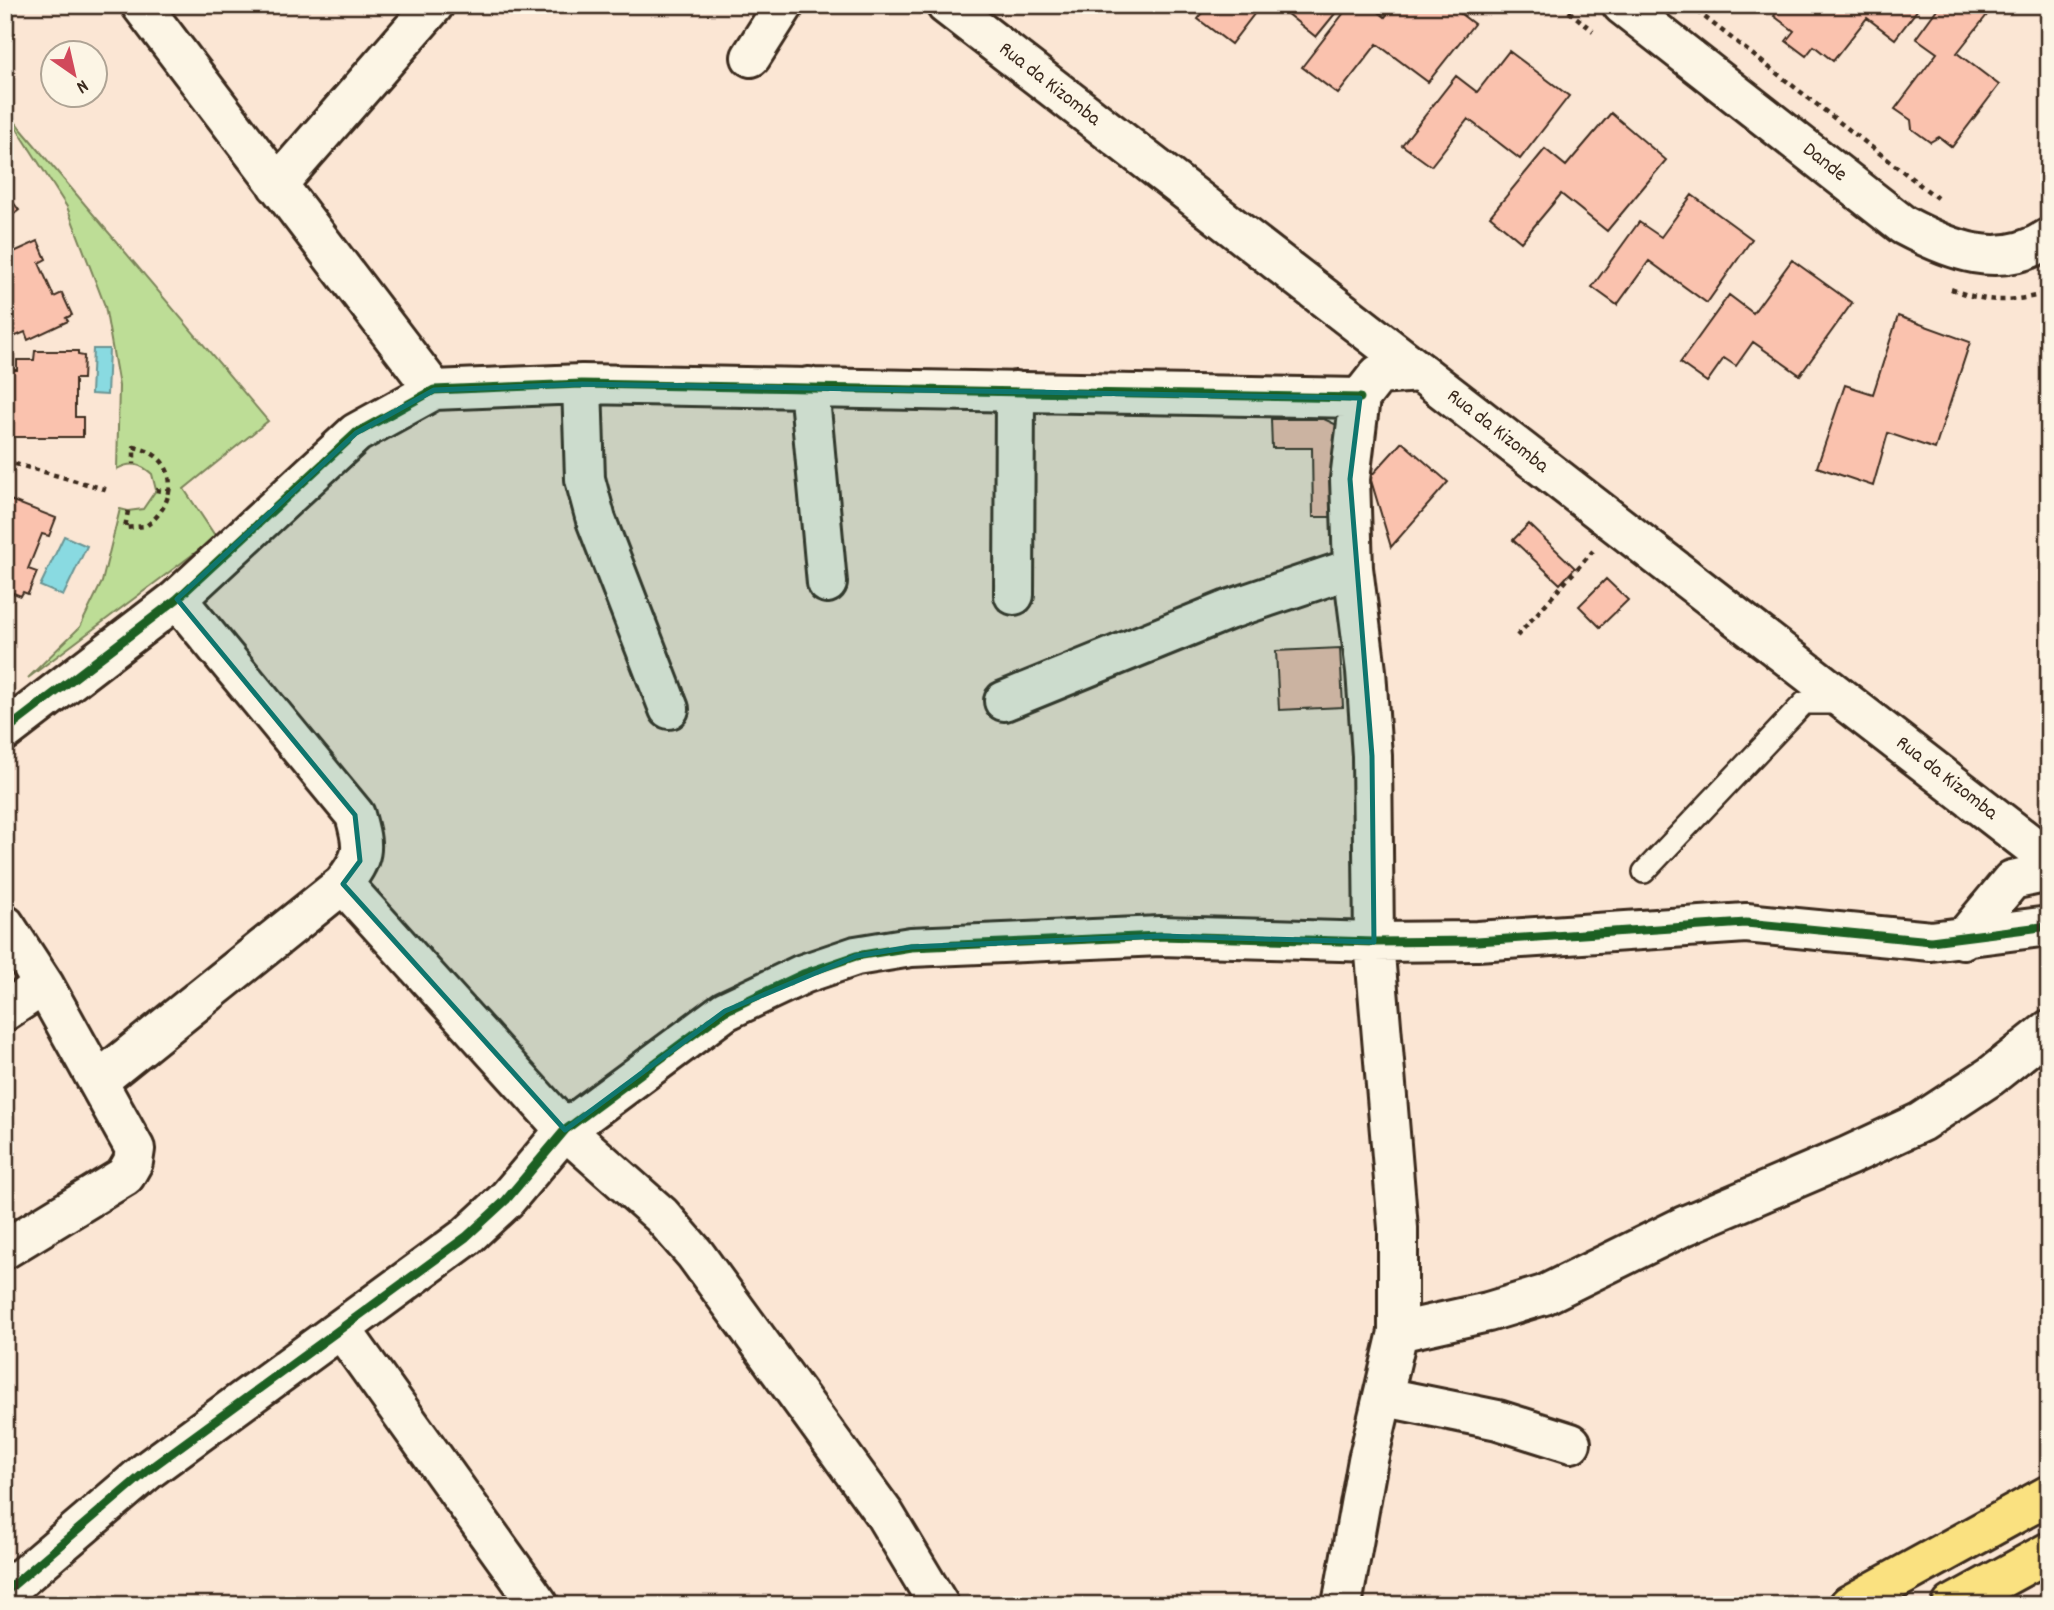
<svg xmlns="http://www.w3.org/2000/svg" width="2054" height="1610" viewBox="0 0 2054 1610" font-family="Dekko,sans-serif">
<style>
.green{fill:#bddd96;stroke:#7c845a;stroke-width:2}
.water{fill:#89dae1;stroke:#6a9493;stroke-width:2}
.building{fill:#fac2ae;stroke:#3b2a1e;stroke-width:2}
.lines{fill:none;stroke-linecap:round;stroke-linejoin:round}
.service-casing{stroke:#3b2a1e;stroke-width:26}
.minor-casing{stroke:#3b2a1e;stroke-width:44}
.secondary-casing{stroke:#3b2a1e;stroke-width:44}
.trunk-casing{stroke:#3b2a1e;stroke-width:44}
.path{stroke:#3b2a1e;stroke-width:4.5;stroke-dasharray:5 5;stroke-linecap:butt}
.service{stroke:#fcf5e5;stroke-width:21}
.minor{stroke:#fcf5e5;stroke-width:38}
.secondary{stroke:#fcf5e5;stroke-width:38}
.trunk{stroke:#fae180;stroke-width:38}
.cycleway-casing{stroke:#fcf5e5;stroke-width:13}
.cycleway{stroke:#1b5e20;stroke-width:9}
.marked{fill:#0f766e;fill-opacity:0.2;stroke:#0f766e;stroke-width:5;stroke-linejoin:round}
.labels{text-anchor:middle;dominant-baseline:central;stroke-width:5;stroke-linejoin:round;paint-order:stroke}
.street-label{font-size:21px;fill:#3b2a1e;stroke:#fcf5e5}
</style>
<rect width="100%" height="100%" fill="#fbe6d4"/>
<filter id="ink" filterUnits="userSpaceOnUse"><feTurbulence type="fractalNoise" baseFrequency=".0143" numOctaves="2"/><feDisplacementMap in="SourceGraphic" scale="14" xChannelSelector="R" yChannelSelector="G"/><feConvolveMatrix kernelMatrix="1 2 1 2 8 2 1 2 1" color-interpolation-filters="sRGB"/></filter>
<g filter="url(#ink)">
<path class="green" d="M 5,110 L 268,421 L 184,489 L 216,537 L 28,678 L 80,627 L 102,582 L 120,509 L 128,511 L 143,509 L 156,490 L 152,474 C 141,464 131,461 117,469 L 119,386 L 105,306 L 67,207 Z"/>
<path class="water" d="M 93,349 L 109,349 L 107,395 L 91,394 Z
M 64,536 L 87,546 L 63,596 L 40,586 Z"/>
<path class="building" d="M 1209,5 L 1261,5 L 1231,44 L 1198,19 Z
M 1276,5 L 1342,5 L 1316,37 Z
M 1350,5 L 1370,5 L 1385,17 L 1394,5 L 1449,5 L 1474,24 L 1428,82 L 1377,44 L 1338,94 L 1302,67 Z
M 1782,5 L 1921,5 L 1895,39 L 1867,18 L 1833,61 L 1814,46 L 1806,56 L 1786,41 L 1794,31 L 1774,16 Z
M 1940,5 L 1974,5 L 1987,15 L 1957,53 L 1999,85 L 1952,147 L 1939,137 L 1930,142 L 1912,129 L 1911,120 L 1895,109 L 1937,53 L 1916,38 Z
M 1509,51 L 1569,96 L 1520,159 L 1468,119 L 1431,166 L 1402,145 L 1456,76 L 1477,92 Z
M 1611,113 L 1666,160 L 1607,231 L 1561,194 L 1521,242 L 1490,216 L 1545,149 L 1566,166 Z
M 7,194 L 19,210 L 5,221 L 5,195 Z
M 1692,195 L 1752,239 L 1707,303 L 1649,261 L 1617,305 L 1592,287 L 1639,222 L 1661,237 Z
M 38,241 L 46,259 L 39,263 L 54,297 L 62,293 L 72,315 L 66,318 L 68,321 L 28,340 L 25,332 L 9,339 L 5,330 L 5,256 Z
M 1792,260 L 1852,303 L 1800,375 L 1753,342 L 1736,366 L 1724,358 L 1707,382 L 1680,363 L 1729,295 L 1753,313 Z
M 1898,316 L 1970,342 L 1935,449 L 1888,433 L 1873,486 L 1817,467 L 1845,385 L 1873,394 Z
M 35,351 L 78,351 L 78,355 L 84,356 L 83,379 L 75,379 L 75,417 L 83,417 L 83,437 L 5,437 L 5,370 L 17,370 L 17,360 L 34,360 Z
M 1271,419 L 1324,419 L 1337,425 L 1341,431 L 1342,517 L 1313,517 L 1312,448 L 1272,448 Z
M 1402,442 L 1448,482 L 1391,547 L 1370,477 Z
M 5,498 L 56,518 L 49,536 L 42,534 L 28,569 L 37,572 L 28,594 L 23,592 L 21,596 L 5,590 Z
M 1529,524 L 1575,568 L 1560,584 L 1513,540 Z
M 1606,579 L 1628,600 L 1600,627 L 1579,606 Z
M 1340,648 L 1343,707 L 1279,710 L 1276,651 Z"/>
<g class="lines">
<defs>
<path id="service" d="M 1644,872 L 1804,703 L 1842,703"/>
<path id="minor" d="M 141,5 L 434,390
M 1622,5 L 1903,225 C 1950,250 2000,271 2049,238
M 751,57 L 784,5
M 277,185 L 434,5
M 582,384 L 585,479 L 596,520 L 669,709
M 809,387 L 827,583
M 1014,595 L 1015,391
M 1004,701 L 1228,610 L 1353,568
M 5,731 L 177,599 L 356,433 L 434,390 L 582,384 L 1360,398
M 343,884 L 565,1130 L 661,1215 L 695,1254 L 885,1515 L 939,1605
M 5,925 L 44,985 L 135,1149 L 133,1162 L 125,1176 L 5,1249
M 1963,939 L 2012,880 L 2049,872
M 5,1011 L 44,985
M 98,1081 L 343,884 C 364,856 365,850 355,815 L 177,599
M 342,1330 L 539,1605
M 1398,1332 L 1488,1312 L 1544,1295 L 1684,1226 L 1848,1156 L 1921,1122 L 1991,1076 L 2049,1030
M 1385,1397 L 1498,1420 L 1571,1443
M 5,1592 L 148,1470 L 466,1237 L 506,1200 L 565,1130 L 725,1011 L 803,974 L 856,956 L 911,947 L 1160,936 L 1374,942 L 1477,941 L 1746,923 L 1931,941 L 2049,926
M 1342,1605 L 1368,1460 L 1398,1332 L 1398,1228 L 1374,942 L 1372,756 L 1366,671 L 1353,568 L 1350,479 L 1360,398 L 1378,375 L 1420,372"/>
<path id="secondary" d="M 946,5 L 2049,859"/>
<path id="trunk" d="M 1849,1605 L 2049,1495
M 1952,1605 L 2049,1552"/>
</defs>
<use href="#service" class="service-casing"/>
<use href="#minor" class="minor-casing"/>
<use href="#secondary" class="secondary-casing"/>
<use href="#trunk" class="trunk-casing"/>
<path class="path" d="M 1561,5 L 1593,31
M 1689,5 L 1937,198
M 1951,289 C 1989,304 2010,302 2049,293
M 5,461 L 108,490
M 156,490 L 171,492
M 128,511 L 125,528 L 146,526 C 179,502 180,456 134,447 L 134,464
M 1517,636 L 1593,551"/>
<use href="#service" class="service"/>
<use href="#minor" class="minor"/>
<use href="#secondary" class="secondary"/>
<use href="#trunk" class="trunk"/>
<defs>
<path id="cycleway" d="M 5,731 L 177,599 L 356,433 L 434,390 L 582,384 L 1360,398
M 5,1592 L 148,1470 L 466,1237 L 506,1200 L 565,1130 L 725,1011 L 803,974 L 856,956 L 911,947 L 1160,936 L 1374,942 L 1477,941 L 1746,923 L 1931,941 L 2049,926"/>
</defs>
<use href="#cycleway" class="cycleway-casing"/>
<use href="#cycleway" class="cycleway"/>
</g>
</g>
<path class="marked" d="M 582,384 L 1360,398 L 1350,479 L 1372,756 L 1374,942 L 1160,936 L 911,947 L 856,956 L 725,1011 L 565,1130 L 343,884 L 360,861 L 355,815 L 177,599 L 356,433 L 434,390 Z"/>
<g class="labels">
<g class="street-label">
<text transform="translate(1049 85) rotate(38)">Rua da Kizomba</text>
<text transform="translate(1824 163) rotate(38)">Dande</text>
<text transform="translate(1497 432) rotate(38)">Rua da Kizomba</text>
<text transform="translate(1946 779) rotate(38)">Rua da Kizomba</text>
</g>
</g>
<rect width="2054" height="1610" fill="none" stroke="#fcf5e5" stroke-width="28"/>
<rect x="14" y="14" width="2026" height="1582" fill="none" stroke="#3b2a1e" stroke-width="2.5" filter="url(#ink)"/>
<g transform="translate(74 74) rotate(146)"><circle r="33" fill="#fcf5e5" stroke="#afa495" stroke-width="2"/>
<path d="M0-5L12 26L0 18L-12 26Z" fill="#d1495b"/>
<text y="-10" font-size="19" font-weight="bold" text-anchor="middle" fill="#3b2a1e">N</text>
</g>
</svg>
